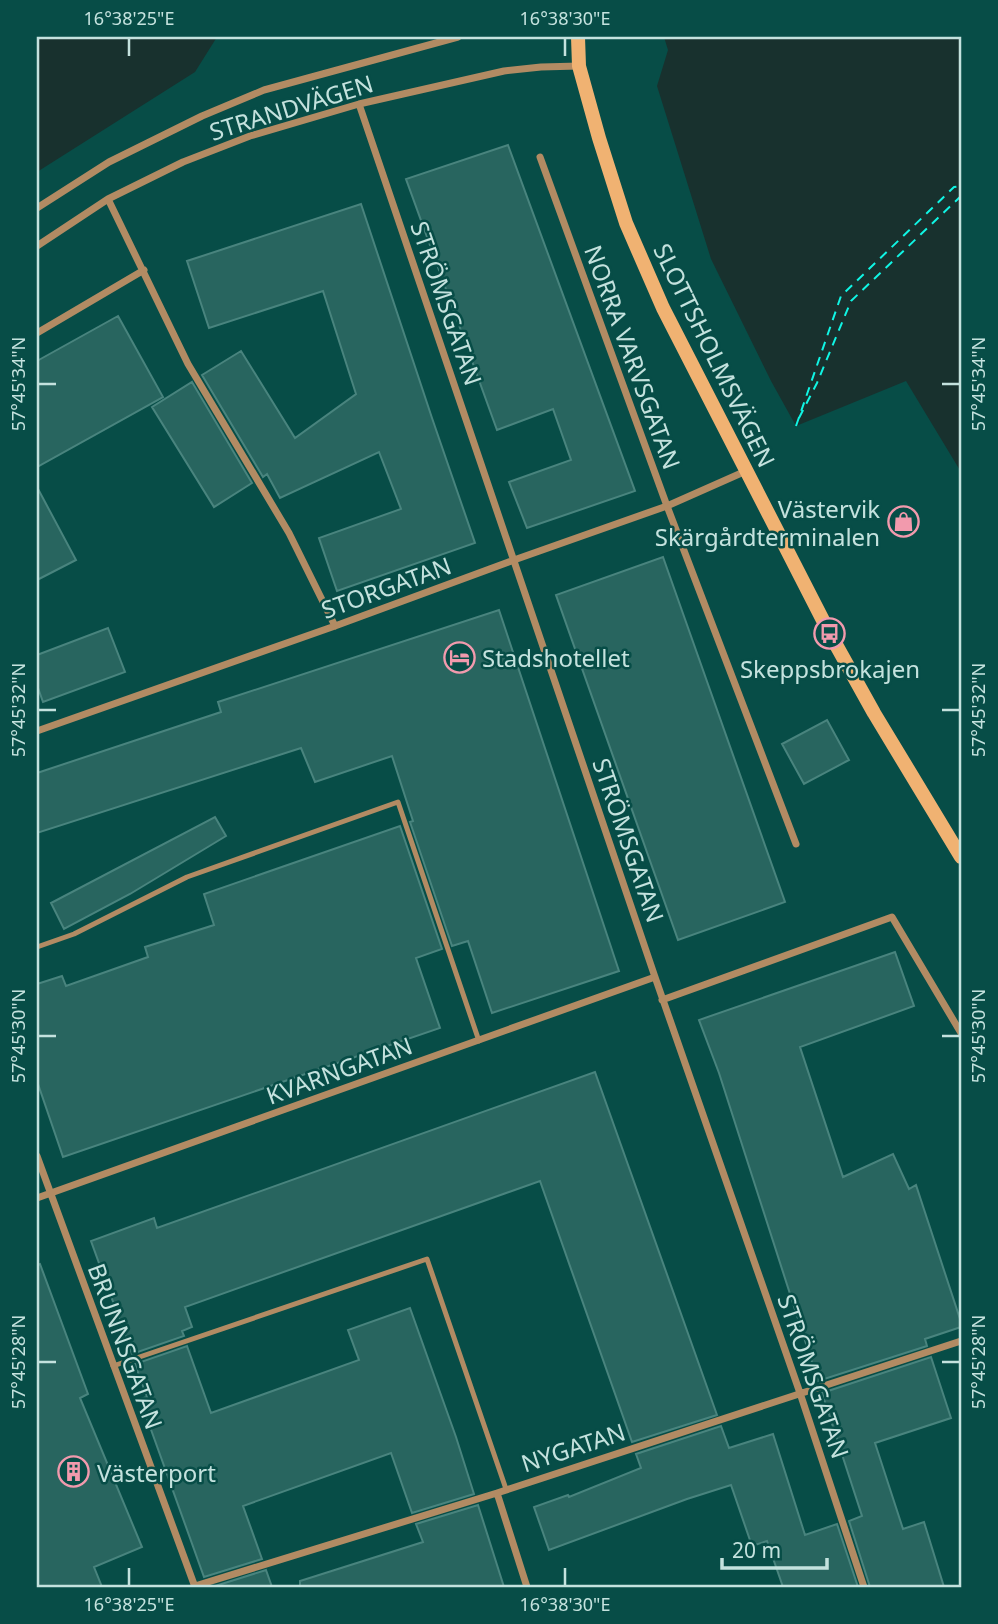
<svg xmlns="http://www.w3.org/2000/svg" width="998" height="1624" viewBox="0 0 998 1624" font-family="'Noto Sans',sans-serif">
<style>
.water{fill:#18312e}
.lines{fill:none;stroke-linecap:round;stroke-linejoin:round}
.ferry{stroke:#10f5e4;stroke-width:2;stroke-dasharray:9 7;stroke-linecap:butt}
.building{fill:#28655f;stroke:#49847e;stroke-width:2}
.lane{stroke:#b28b63;stroke-width:5}
.street{stroke:#b28b63;stroke-width:7}
.secondary{stroke:#f0b272;stroke-width:14}
.ticks{fill:none;stroke:#c4e2de;stroke-width:2.5}
.labels{text-anchor:middle;dominant-baseline:central;stroke-width:5;stroke-linejoin:round;paint-order:stroke}
.street-label{font-size:24px;fill:#c4e2de;stroke:#074d47}
.poi-label{font-size:24px;fill:#c4e2de;stroke:#074d47;text-anchor:start}
.neatline{fill:none;stroke:#c4e2de;stroke-width:2.5}
.ticks-label{font-size:18px;text-anchor:middle;fill:#c4e2de}
</style>
<rect width="100%" height="100%" fill="#074d47"/>
<path class="water" d="M 37,37 L 217,37 L 195,72 L 37,172 Z
M 664,37 L 961,37 L 961,472 L 906,381 L 796,426 L 771,381 L 711,259 L 657,86 L 668,50 Z"/>
<g class="lines">
<path class="ferry" d="M 799,418 L 817,383 L 851,301 L 961,196
M 796,426 L 841,296 L 954,187 L 961,186"/>
</g>
<path class="building" d="M 508,145 L 635,491 L 527,528 L 509,482 L 571,460 L 553,409 L 497,430 L 406,179 Z
M 361,204 L 432,418 L 475,543 L 337,591 L 319,538 L 401,509 L 379,452 L 280,498 L 267,474 L 263,477 L 202,375 L 241,351 L 295,438 L 356,394 L 323,291 L 209,328 L 187,261 Z
M 118,316 L 163,397 L 37,467 L 37,361 Z
M 192,382 L 252,483 L 214,507 L 152,407 Z
M 37,487 L 76,560 L 37,580 Z
M 663,557 L 785,902 L 678,940 L 556,595 Z
M 499,610 L 619,971 L 492,1013 L 468,941 L 452,946 L 410,822 L 413,821 L 392,756 L 315,782 L 301,748 L 37,833 L 37,773 L 221,712 L 218,702 Z
M 108,628 L 125,672 L 43,702 L 37,685 L 37,655 Z
M 827,720 L 849,760 L 804,784 L 782,744 Z
M 215,817 L 226,836 L 130,894 L 64,929 L 51,903 Z
M 400,826 L 442,949 L 416,958 L 440,1028 L 63,1157 L 37,1081 L 37,984 L 62,976 L 66,986 L 148,957 L 145,947 L 214,925 L 204,894 Z
M 895,952 L 914,1006 L 800,1047 L 843,1177 L 893,1154 L 909,1189 L 916,1185 L 961,1322 L 961,1327 L 925,1339 L 927,1346 L 818,1381 L 719,1073 L 699,1020 Z
M 595,1072 L 717,1415 L 632,1442 L 540,1181 L 185,1307 L 192,1327 L 182,1331 L 184,1336 L 132,1354 L 91,1241 L 154,1218 L 157,1228 Z
M 40,1264 L 88,1394 L 80,1398 L 142,1547 L 94,1567 L 102,1587 L 37,1587 L 37,1265 Z
M 410,1308 L 456,1437 L 474,1494 L 412,1513 L 391,1453 L 243,1506 L 262,1559 L 204,1577 L 140,1399 L 147,1397 L 135,1364 L 187,1346 L 211,1413 L 359,1360 L 348,1330 Z
M 931,1357 L 951,1418 L 875,1443 L 903,1529 L 924,1522 L 944,1587 L 870,1587 L 849,1521 L 862,1516 L 822,1393 Z
M 721,1426 L 729,1448 L 773,1434 L 805,1535 L 837,1524 L 858,1587 L 783,1587 L 767,1541 L 752,1546 L 731,1485 L 687,1499 L 549,1550 L 534,1507 L 568,1495 L 569,1497 L 641,1468 L 636,1454 Z
M 478,1505 L 504,1587 L 300,1587 L 300,1581 L 423,1542 L 416,1524 Z
M 266,1570 L 272,1587 L 212,1587 Z"/>
<g class="lines">
<path class="lane" d="M 37,947 L 74,934 L 187,877 L 398,802 L 479,1041
M 113,1366 L 427,1259 L 506,1489"/>
<path class="street" d="M 359,104 L 655,977 L 800,1393 L 864,1587
M 540,157 L 667,506 L 796,844
M 108,199 L 188,364 L 289,533 L 335,626
M 37,208 L 109,162 L 202,116 L 264,90 L 458,37
M 37,246 L 108,199 L 183,162 L 250,136 L 359,104 L 504,71 L 541,67 L 579,66
M 37,333 L 144,270
M 37,731 L 335,626 L 514,560 L 667,506 L 746,471
M 662,1000 L 892,917 L 961,1033
M 37,1156 L 195,1587
M 37,1198 L 655,977
M 497,1493 L 527,1587
M 195,1586 L 497,1493 L 961,1341"/>
<path class="secondary" d="M 578,37 L 579,66 L 599,138 L 626,223 L 663,308 L 830,634 L 874,713 L 961,857"/>
</g>
<path class="ticks" d="M 129,38 L 129,56M 565,38 L 565,56M 38,384 L 56,384M 942,384 L 960,384M 38,710 L 56,710M 942,710 L 960,710M 38,1036 L 56,1036M 942,1036 L 960,1036M 38,1362 L 56,1362M 942,1362 L 960,1362M 129,1568 L 129,1586M 565,1568 L 565,1586"/>
<defs>
<symbol id="shop-ring" viewBox="-11 -11 22 22"><circle r="9.5" fill="#074d47" stroke="#f29aad" stroke-width="1.5"/><path d="M-5-2.5h2.3a2.7 3.5 0 0 1 5.4 0H5L5.5 6h-11ZM-1.5-2.5h3a1.5 2.3 0 0 0-3 0Z" fill="#f29aad"/></symbol>
<symbol id="bus-ring" viewBox="-11 -11 22 22"><circle r="9.5" fill="#074d47" stroke="#f29aad" stroke-width="1.5"/><path d="M-5-6H5V4H4V6H2V4H-2V6H-4V4H-5ZM-3.5-4V0h7V-4ZM-3.5 1.2v1.5H-2V1.2ZM2 1.2v1.5H3.5V1.2Z" fill="#f29aad"/></symbol>
<symbol id="hotel-ring" viewBox="-11 -11 22 22"><circle r="9.5" fill="#074d47" stroke="#f29aad" stroke-width="1.5"/><path d="M-6-4.5h1.5V1H6V5H4.5V3h-9V5H-6ZM-4 0a1.8 1.8 0 1 1 3.6 0ZM.5 0V-2.5h3Q6-2.5 6 0Z" fill="#f29aad"/></symbol>
<symbol id="building-ring" viewBox="-11 -11 22 22"><circle r="9.5" fill="#074d47" stroke="#f29aad" stroke-width="1.5"/><path d="M-4-6H4V6H1V3H-1V6H-4ZM-2.5-4.3h1.7v1.8h-1.7ZM.8-4.3h1.7v1.8H.8ZM-2.5-1h1.7V.8h-1.7ZM.8-1h1.7V.8H.8Z" fill="#f29aad"/></symbol>
</defs>
<g fill-rule="evenodd">
<use href="#shop-ring" x="886" y="504" width="35" height="35"/>
<use href="#bus-ring" x="812" y="616" width="35" height="35"/>
<use href="#hotel-ring" x="442" y="640" width="35" height="35"/>
<use href="#building-ring" x="56" y="1454" width="35" height="35"/>
</g>
<g class="labels">
<g class="street-label">
<text transform="translate(291 107) rotate(-17)">STRANDVÄGEN</text>
<text transform="translate(447 303) rotate(71)">STRÖMSGATAN</text>
<text transform="translate(715 355) rotate(64)">SLOTTSHOLMSVÄGEN</text>
<text transform="translate(633 357) rotate(70)">NORRA VARVSGATAN</text>
<text transform="translate(386 587) rotate(-20)">STORGATAN</text>
<text transform="translate(629 840) rotate(71)">STRÖMSGATAN</text>
<text transform="translate(339 1070) rotate(-20)">KVARNGATAN</text>
<text transform="translate(126 1346) rotate(70)">BRUNNSGATAN</text>
<text transform="translate(814 1376) rotate(71)">STRÖMSGATAN</text>
<text transform="translate(573 1447) rotate(-18)">NYGATAN</text>
</g>
<g class="poi-label">
<text x="880" y="508" text-anchor="end">Västervik<tspan x="880" dy="28">Skärgårdterminalen</tspan></text>
<text x="482" y="657">Stadshotellet</text>
<text x="830" y="668" text-anchor="middle">Skeppsbrokajen</text>
<text x="97" y="1472">Västerport</text>
</g>
</g>
<rect width="998" height="1624" fill="none" stroke="#074d47" stroke-width="77"/>
<path d="M722 1558v10h105v-10" fill="none" stroke="#c4e2de" stroke-width="3.5"/>
<text x="732" y="1558" font-size="21" fill="#c4e2de" stroke="#074d47" stroke-width="5" paint-order="stroke">20 m</text>
<rect x="38" y="38" width="922" height="1548" class="neatline"/>
<g class="ticks-label">
<text x="129" y="25">16°38'25"E</text>
<text x="565" y="25">16°38'30"E</text>
<text transform="translate(19 384) rotate(-90)" y="6">57°45'34"N</text>
<text transform="translate(979 384) rotate(-90)" y="6">57°45'34"N</text>
<text transform="translate(19 710) rotate(-90)" y="6">57°45'32"N</text>
<text transform="translate(979 710) rotate(-90)" y="6">57°45'32"N</text>
<text transform="translate(19 1036) rotate(-90)" y="6">57°45'30"N</text>
<text transform="translate(979 1036) rotate(-90)" y="6">57°45'30"N</text>
<text transform="translate(19 1362) rotate(-90)" y="6">57°45'28"N</text>
<text transform="translate(979 1362) rotate(-90)" y="6">57°45'28"N</text>
<text x="129" y="1611">16°38'25"E</text>
<text x="565" y="1611">16°38'30"E</text>
</g>
</svg>
